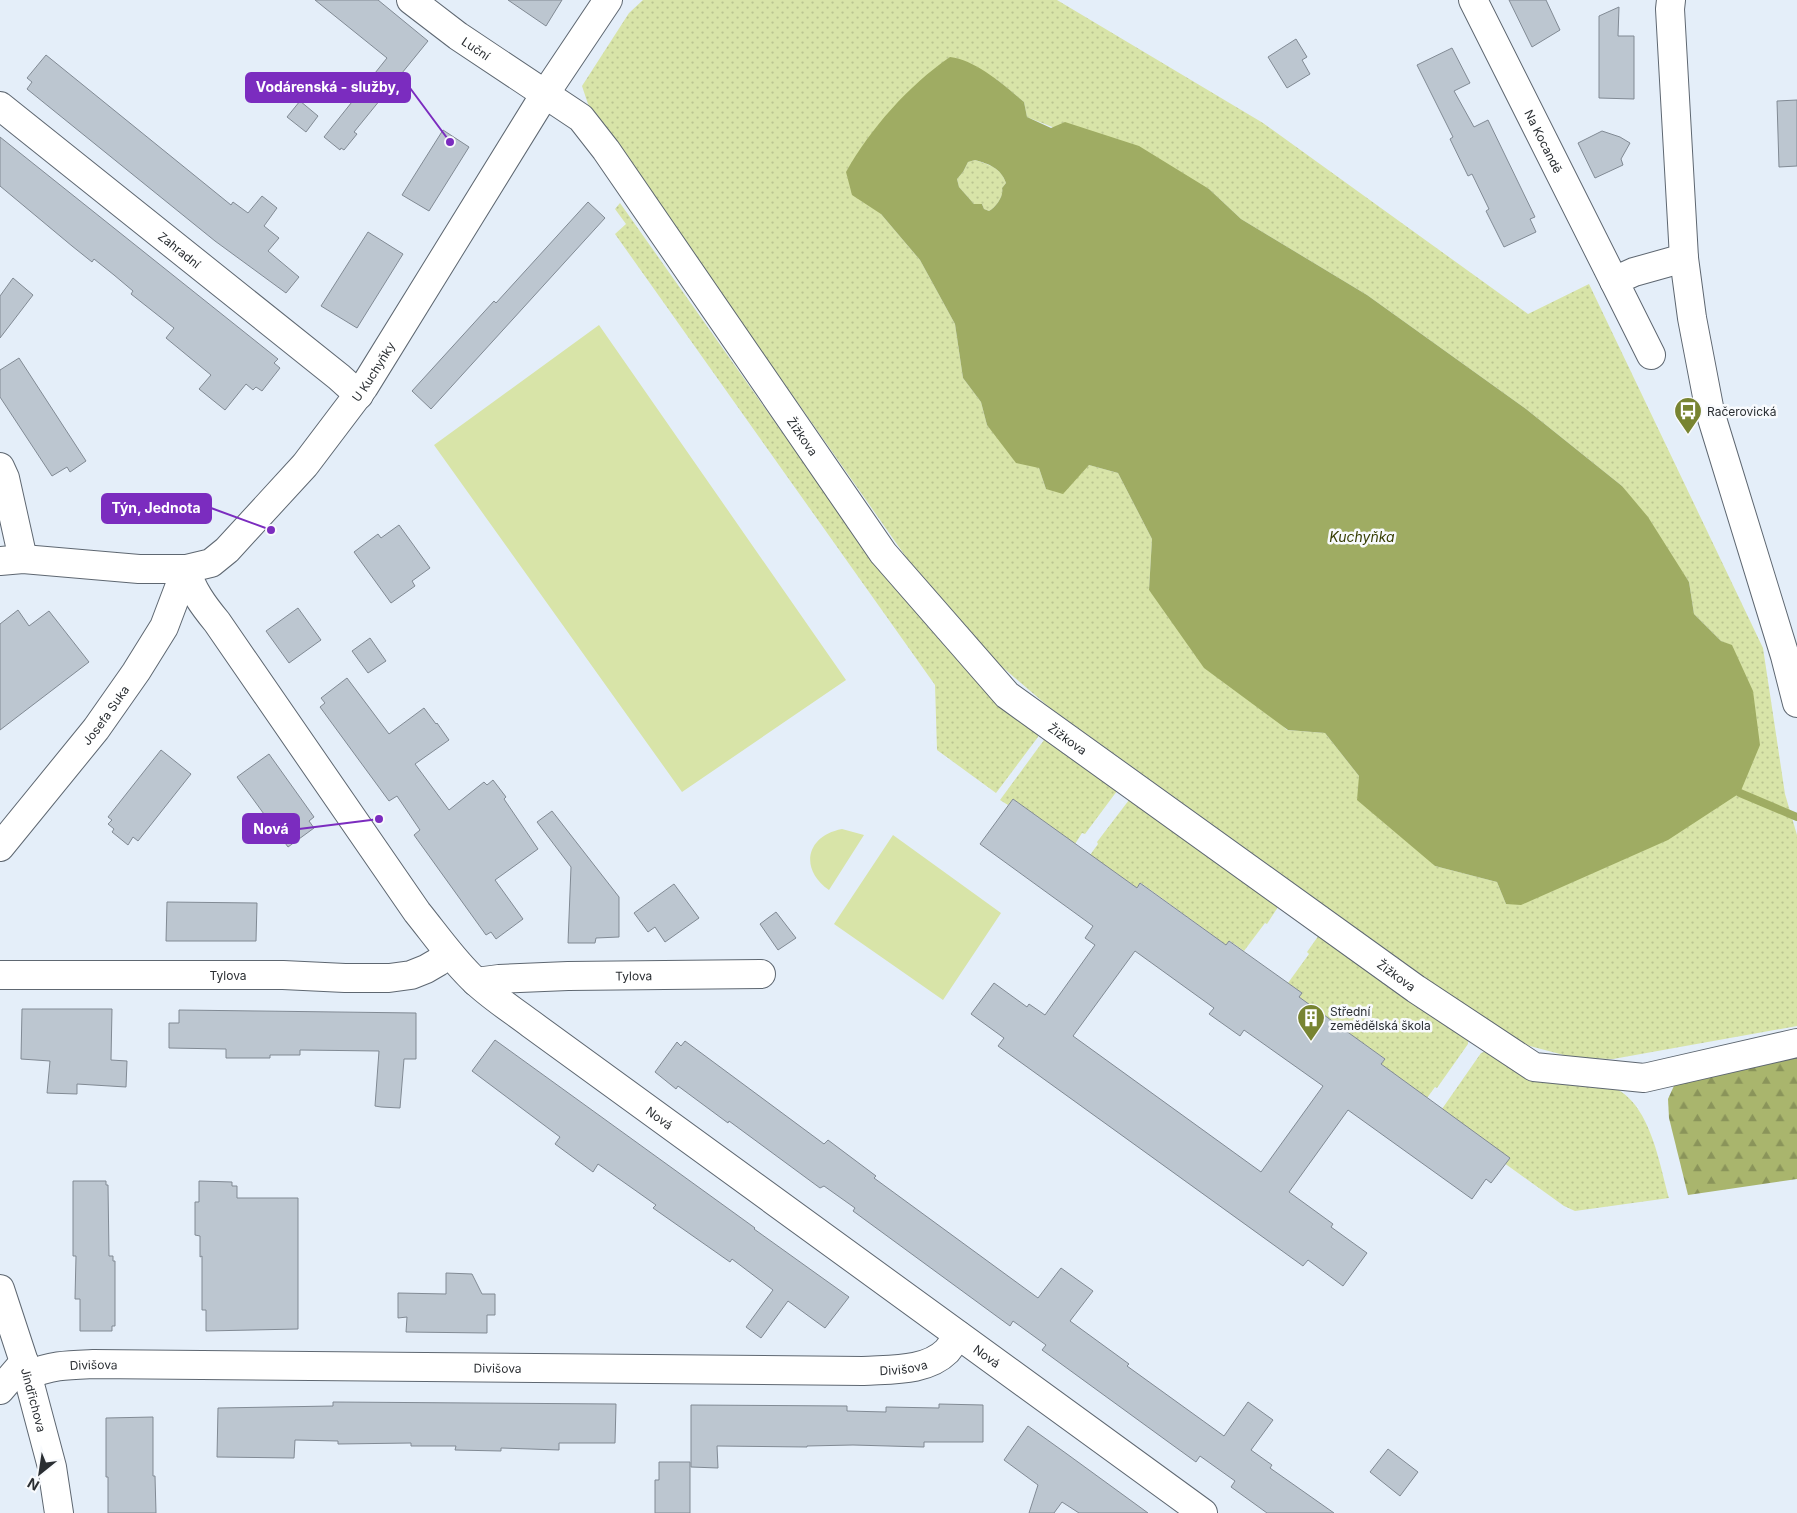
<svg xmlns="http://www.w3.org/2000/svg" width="1797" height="1513" viewBox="0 0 1797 1513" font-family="Inter,sans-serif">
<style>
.grass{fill:url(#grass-dots);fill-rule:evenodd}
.forest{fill:url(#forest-firs)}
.pitch{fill:#d8e4a8}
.water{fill:#9fac63;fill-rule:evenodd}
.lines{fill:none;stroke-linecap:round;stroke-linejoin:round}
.stream{stroke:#9fac63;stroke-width:8}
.building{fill:#bcc6d0;stroke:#818a94;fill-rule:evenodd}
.minor-casing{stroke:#5e6771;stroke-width:30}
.tertiary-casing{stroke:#5e6771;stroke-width:30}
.secondary-casing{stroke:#5e6771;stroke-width:30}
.minor{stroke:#fff;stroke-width:28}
.tertiary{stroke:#fff;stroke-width:28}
.secondary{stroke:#fff;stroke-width:28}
.labels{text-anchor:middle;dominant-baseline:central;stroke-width:5;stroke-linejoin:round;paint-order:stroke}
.street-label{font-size:12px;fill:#2a2e32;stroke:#f8fafd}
.poi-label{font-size:12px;fill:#2a2e32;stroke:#f8fafd;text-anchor:start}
.water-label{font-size:14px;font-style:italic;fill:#373e03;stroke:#f8fafd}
.leader{fill:none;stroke:#7b2cbf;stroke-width:2}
.callout-dot{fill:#7b2cbf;stroke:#f8fafd;stroke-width:2}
.callout{fill:#7b2cbf;stroke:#7b2cbf;stroke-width:2}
.callout-label{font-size:14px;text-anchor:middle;font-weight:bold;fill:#fff}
</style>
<defs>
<pattern id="grass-dots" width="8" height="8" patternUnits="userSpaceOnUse" patternTransform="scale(1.25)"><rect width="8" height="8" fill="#d8e4a8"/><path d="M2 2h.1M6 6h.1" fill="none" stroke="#bac491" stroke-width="1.8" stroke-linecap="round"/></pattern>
<pattern id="forest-firs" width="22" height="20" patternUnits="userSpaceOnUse" patternTransform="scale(1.25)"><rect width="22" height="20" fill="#a9b56d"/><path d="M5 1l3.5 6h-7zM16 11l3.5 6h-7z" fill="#8a945a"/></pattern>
</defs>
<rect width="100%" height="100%" fill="#e4eef9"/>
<path class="grass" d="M 643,0 L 1057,0 L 1263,123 L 1528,314 L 1589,284 L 1763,648 L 1785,794 L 1797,835 L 1797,1026 L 1613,1059 L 1575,1058 L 1526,1045 L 1488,1023 L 1049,707 L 1000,665 L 906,557 L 588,104 L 582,86 L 629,13 ZM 996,79 L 1024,102 L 1027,117 L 1209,189 L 1241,219 L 1367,295 L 1526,409 L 1622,486 L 1689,582 L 1694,614 L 1721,641 L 1732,646 L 1506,904 L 1497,882 L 1435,866 L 1359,776 L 1325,733 L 1287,730 L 1149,590 L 1152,539 L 1118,473 L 1089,465 L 1046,489 L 1039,468 L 987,425 L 981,402 L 963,378 L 955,324 L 920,260 L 881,214 Z
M 975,160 C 990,165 1001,168 1006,183 L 1002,188 C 1004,196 996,207 989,211 L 984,209 L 982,204 L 974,204 L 959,187 L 957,179 L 963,172 L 968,162 Z
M 620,203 L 883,575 L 974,679 L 979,674 L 1040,727 L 1038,737 L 996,793 L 937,750 L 935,685 L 615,234 L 626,224 L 615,209 Z
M 1053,737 L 1117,791 L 1085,834 L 1082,833 L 1075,844 L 1013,799 L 1008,805 L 1000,800 L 1044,740 Z
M 1137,798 L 1278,907 L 1267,924 L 1265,923 L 1244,951 L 1230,941 L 1226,945 L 1141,883 L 1137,888 L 1090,855 L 1098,844 L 1097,842 L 1129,800 Z
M 1319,935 L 1468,1036 L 1468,1044 L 1437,1088 L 1435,1087 L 1427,1098 L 1381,1064 L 1385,1059 L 1299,997 L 1302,993 L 1288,983 L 1309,954 L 1307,952 Z
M 1489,1050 L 1612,1087 C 1650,1102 1659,1162 1669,1198 L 1575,1211 L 1564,1206 L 1500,1160 L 1442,1109 L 1481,1053 Z"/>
<path class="forest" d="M 1797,1052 L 1797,1179 L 1688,1195 L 1669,1118 L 1668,1099 L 1678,1077 Z"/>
<path class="pitch" d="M 599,325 L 846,680 L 682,792 L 434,445 Z
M 842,829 L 864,835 L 829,890 C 799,869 806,836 842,829 Z
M 893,835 L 1001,913 L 943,1000 L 834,924 Z"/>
<path class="water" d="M 950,57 C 976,60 1004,85 1024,102 L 1027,117 L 1051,128 L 1065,122 L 1139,146 L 1209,189 L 1241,219 L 1367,295 L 1526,409 L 1622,486 L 1648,517 L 1689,582 L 1694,614 L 1721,641 L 1732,645 L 1753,691 L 1760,745 L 1740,793 L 1668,840 L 1521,905 L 1506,904 L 1497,882 L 1435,866 L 1357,800 L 1359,776 L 1325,733 L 1288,730 L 1204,668 L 1149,590 L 1152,539 L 1118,473 L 1089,465 L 1063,494 L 1046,489 L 1039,468 L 1016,463 L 987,425 L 981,402 L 963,378 L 955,324 L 920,260 L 881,214 L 852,195 L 846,172 C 871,128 908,86 950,57 ZM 975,160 C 989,164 1001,168 1006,183 L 1002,188 C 1004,196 996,207 989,211 L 984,209 L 982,204 L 974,204 L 959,187 L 957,179 L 963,172 L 968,162 Z"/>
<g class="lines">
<path class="stream" d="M 1740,793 L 1797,817"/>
</g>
<path class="building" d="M 315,0 L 378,0 L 428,41 L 354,132 L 357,134 L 344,150 L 341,148 L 340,150 L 324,137 L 387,58 Z
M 508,0 L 562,0 L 546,26 Z
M 1509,0 L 1546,0 L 1560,30 L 1532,47 Z
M 1619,7 L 1618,36 L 1634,36 L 1634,99 L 1599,98 L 1599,16 Z
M 1296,39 L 1307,57 L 1302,60 L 1310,74 L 1287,88 L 1268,57 Z
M 1452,48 L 1470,83 L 1454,91 L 1474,127 L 1488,120 L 1535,217 L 1530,219 L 1536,232 L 1504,247 L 1486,211 L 1489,209 L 1472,174 L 1468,176 L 1450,139 L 1453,137 L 1417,65 Z
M 46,55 L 231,205 L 233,202 L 248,213 L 262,196 L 277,208 L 264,226 L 279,238 L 268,251 L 299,277 L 286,293 L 215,241 L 27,89 L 32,82 L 27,78 Z
M 1797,100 L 1797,166 L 1779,167 L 1777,101 Z
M 300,101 L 318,116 L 306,132 L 287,117 Z
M 443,130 L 469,147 L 429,211 L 402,195 Z
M 1602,131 L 1620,137 L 1630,143 L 1621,159 L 1623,165 L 1595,178 L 1578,143 Z
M 0,137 L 278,359 L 274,363 L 280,368 L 262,391 L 256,387 L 253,390 L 246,384 L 225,410 L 199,389 L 211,375 L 166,338 L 174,328 L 131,294 L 133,291 L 114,275 L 94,259 L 92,262 L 72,246 L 0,186 Z
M 588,202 L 605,218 L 431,409 L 412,391 L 494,301 L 496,303 Z
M 368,232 L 403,254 L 357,328 L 321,306 Z
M 13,278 L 33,295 L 0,338 L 0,296 Z
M 19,358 L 86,461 L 70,472 L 67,467 L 52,476 L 0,397 L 0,370 Z
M 399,525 L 430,568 L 412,581 L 415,586 L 391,603 L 354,552 L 378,534 L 381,538 Z
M 298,608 L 321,640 L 289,663 L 266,631 Z
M 18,610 L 29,626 L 49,611 L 89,662 L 0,730 L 0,624 Z
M 370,638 L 386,661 L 368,673 L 352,651 Z
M 347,678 L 389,734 L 424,708 L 436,724 L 437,723 L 449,740 L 415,764 L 449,810 L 484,782 L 487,785 L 493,780 L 506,797 L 504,799 L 538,849 L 495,880 L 523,919 L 496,939 L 491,932 L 486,935 L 414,835 L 420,830 L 397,796 L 389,801 L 320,707 L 325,703 L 321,698 Z
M 161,750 L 191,774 L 138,841 L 133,837 L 128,845 L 112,832 L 114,829 L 108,824 L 112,820 L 108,817 Z
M 269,754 L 314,817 L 309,821 L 314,828 L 288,847 L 237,777 Z
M 1013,799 L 1137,888 L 1140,883 L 1226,945 L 1229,941 L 1302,993 L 1299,997 L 1385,1059 L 1381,1064 L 1510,1158 L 1491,1183 L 1486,1179 L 1472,1199 L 1348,1110 L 1289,1192 L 1333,1224 L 1331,1227 L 1367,1253 L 1343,1286 L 1308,1260 L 1303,1266 L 998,1046 L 1004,1038 L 971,1014 L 994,983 L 1027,1007 L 1029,1004 L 1045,1015 L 1095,945 L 1085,938 L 1093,926 L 980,844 ZM 1135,951 L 1214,1008 L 1209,1014 L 1240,1036 L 1244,1030 L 1323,1086 L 1261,1172 L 1073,1036 Z
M 552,811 L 619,897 L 619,937 L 596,938 L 595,943 L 568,943 L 571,867 L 537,822 Z
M 674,884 L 699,918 L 665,942 L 655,927 L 648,932 L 634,913 Z
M 167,902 L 257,903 L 256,941 L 166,941 Z
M 776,912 L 796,938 L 778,950 L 760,924 Z
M 22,1009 L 112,1009 L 111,1060 L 127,1061 L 126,1087 L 77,1084 L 77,1094 L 47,1093 L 50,1061 L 21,1059 Z
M 179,1010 L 416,1013 L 416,1059 L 404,1059 L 400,1108 L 381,1107 L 375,1106 L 379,1051 L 300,1050 L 300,1055 L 270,1055 L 270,1058 L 226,1058 L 226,1049 L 169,1048 L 169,1023 L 179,1023 Z
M 495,1040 L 755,1228 L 754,1229 L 849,1297 L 825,1328 L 788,1301 L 761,1338 L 746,1327 L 773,1290 L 732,1259 L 730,1262 L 653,1208 L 656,1205 L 598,1164 L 593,1172 L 555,1144 L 560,1137 L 472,1071 Z
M 685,1041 L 824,1144 L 828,1140 L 876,1176 L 874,1178 L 1038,1298 L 1061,1268 L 1093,1291 L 1070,1321 L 1129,1364 L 1127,1366 L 1224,1436 L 1248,1402 L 1273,1420 L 1251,1450 L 1272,1465 L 1270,1468 L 1334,1513 L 1267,1513 L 1231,1487 L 1235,1481 L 1200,1456 L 1196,1462 L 1167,1441 L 1042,1350 L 1046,1345 L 1013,1321 L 1010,1326 L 853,1211 L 855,1208 L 824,1186 L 820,1188 L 729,1121 L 728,1123 L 678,1086 L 676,1089 L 655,1072 L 677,1042 L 681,1046 Z
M 73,1181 L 106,1181 L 106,1185 L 108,1185 L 109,1256 L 113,1256 L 113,1261 L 115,1261 L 115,1326 L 112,1326 L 112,1331 L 80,1331 L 80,1299 L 75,1299 L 76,1256 L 73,1256 Z
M 199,1181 L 232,1182 L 232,1186 L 237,1186 L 237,1198 L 298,1198 L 298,1329 L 206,1331 L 206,1310 L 202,1310 L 202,1256 L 200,1257 L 200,1236 L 195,1235 L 195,1202 L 199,1202 Z
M 446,1273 L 472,1274 L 482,1294 L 495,1294 L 495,1315 L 487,1315 L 487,1333 L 406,1332 L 407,1317 L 398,1318 L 398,1293 L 446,1294 Z
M 333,1402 L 616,1404 L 615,1443 L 559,1443 L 559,1450 L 501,1448 L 501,1451 L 455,1450 L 456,1446 L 411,1446 L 411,1443 L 338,1444 L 338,1441 L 295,1440 L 294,1458 L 217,1457 L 218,1408 L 333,1406 Z
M 939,1404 L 983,1405 L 983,1442 L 924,1442 L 924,1447 L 853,1445 L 807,1446 L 807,1447 L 717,1446 L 718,1468 L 691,1467 L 691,1405 L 847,1406 L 847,1411 L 886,1412 L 886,1407 L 939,1408 Z
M 153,1417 L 153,1476 L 155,1476 L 156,1513 L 108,1513 L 108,1477 L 106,1477 L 106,1418 Z
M 1028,1426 L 1067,1454 L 1148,1513 L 1079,1513 L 1062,1502 L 1054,1513 L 1029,1513 L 1038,1485 L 1004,1460 Z
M 1388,1449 L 1418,1472 L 1400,1496 L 1370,1472 Z
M 659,1462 L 690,1462 L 690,1513 L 655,1513 L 655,1480 L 659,1480 Z"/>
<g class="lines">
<defs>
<g id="minor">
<path id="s1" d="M 411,0 L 458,36 L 581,118 L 606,150 L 883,553 L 1007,695 L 1416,989 L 1534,1067 L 1644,1078 L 1797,1043"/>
<path id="s2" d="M 1473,0 L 1614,281"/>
<path id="s3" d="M 0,106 L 339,377 L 359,395"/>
<path d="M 1651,355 L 1614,281 L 1634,272 L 1684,258"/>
<path d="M 0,467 L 5,478 L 23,559"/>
<path id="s4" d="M 186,569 C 192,590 203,605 217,622 L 417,912 C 434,933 450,956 469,975 C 487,994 510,1008 531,1024 L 1203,1513"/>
<path id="s5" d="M 0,847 L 96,729 L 136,672 L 164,627 L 186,569"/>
<path id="s6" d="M 0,975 L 283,975 L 345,978 L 389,978 L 411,975 L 426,969 L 438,962 L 448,952"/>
<path id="s7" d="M 476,982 L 499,979 L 568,976 L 761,974"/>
<path id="s8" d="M 0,1289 L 24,1362 L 52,1467 L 59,1513"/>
<path id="s9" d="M 27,1375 C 53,1365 66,1365 93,1364 L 863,1371 C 890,1369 926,1372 947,1351 C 951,1346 955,1340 958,1335"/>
<path d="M 0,1390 L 24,1362"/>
</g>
<g id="tertiary">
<path id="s10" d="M 0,561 L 23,559 L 139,569 L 186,569 L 211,563 L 227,550 L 305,465 L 364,387 L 545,94 L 608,0"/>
</g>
<path id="secondary" d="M 1671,0 L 1670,9 L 1684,258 L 1692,318 L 1710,412 L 1785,656 L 1797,703"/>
</defs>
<use href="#minor" class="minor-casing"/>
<use href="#tertiary" class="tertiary-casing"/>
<use href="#secondary" class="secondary-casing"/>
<use href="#minor" class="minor"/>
<use href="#tertiary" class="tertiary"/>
<use href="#secondary" class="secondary"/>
</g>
<defs>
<symbol id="bus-pin" viewBox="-11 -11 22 30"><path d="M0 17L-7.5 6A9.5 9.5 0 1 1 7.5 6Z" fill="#788431" stroke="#f8fafd"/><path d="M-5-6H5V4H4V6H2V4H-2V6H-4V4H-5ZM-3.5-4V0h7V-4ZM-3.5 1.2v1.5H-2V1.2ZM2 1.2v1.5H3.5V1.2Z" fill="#fff"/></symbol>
<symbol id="building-pin" viewBox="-11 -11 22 30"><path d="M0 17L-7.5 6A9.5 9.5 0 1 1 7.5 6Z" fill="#788431" stroke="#f8fafd"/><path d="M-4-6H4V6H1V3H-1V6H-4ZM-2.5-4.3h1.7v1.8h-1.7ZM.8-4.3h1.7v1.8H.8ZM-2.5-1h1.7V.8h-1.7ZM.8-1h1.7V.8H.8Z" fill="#fff"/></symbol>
</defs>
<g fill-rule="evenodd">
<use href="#bus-pin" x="1672" y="395" width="32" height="43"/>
<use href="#building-pin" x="1295" y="1002" width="32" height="43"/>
</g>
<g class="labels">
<g class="street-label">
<text stroke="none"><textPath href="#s1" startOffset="81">Luční</textPath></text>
<text stroke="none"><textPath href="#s2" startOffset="158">Na Kocandě</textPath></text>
<text stroke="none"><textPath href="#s3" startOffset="230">Zahradní</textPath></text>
<text stroke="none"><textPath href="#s10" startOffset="464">U Kuchyňky</textPath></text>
<text stroke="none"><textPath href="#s1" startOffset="595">Žižkova</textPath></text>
<text stroke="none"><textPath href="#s5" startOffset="169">Josefa Suka</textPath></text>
<text stroke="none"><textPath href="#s1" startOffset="1000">Žižkova</textPath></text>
<text stroke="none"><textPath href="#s6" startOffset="228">Tylova</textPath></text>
<text stroke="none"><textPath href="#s7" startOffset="158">Tylova</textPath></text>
<text stroke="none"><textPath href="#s1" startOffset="1405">Žižkova</textPath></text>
<text stroke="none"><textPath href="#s4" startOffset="734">Nová</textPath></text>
<text stroke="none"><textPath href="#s4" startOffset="1139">Nová</textPath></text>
<text stroke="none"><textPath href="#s9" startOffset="68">Divišova</textPath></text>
<text stroke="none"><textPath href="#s9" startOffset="878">Divišova</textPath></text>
<text stroke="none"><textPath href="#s9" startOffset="472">Divišova</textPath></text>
<text stroke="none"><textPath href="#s8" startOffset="116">Jindřichova</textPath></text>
</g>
<g class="poi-label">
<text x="1707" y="411">Račerovická</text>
<text x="1330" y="1011">Střední<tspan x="1330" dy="14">zemědělská škola</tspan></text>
</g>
<g class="water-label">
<text x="1362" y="536">Kuchyňka</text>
</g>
</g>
<path class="leader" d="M450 142L410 88M271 530L211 508M379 819L299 829"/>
<g class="callout-dot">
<circle cx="450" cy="142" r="5"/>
<circle cx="271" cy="530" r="5"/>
<circle cx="379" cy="819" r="5"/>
</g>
<g class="callout">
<rect x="246" y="73" width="164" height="29" rx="5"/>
<rect x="102" y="494" width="109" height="29" rx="5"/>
<rect x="243" y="814" width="56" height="29" rx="5"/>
</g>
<g class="callout-label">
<text x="328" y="92">Vodárenská - služby,</text>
<text x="156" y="513">Týn, Jednota</text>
<text x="271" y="834">Nová</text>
</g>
<g transform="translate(40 1473) rotate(210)" stroke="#f8fafd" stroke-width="4" paint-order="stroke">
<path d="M0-4L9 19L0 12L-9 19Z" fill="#2a2e32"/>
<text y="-8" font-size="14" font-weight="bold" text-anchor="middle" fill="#2a2e32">N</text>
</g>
</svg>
